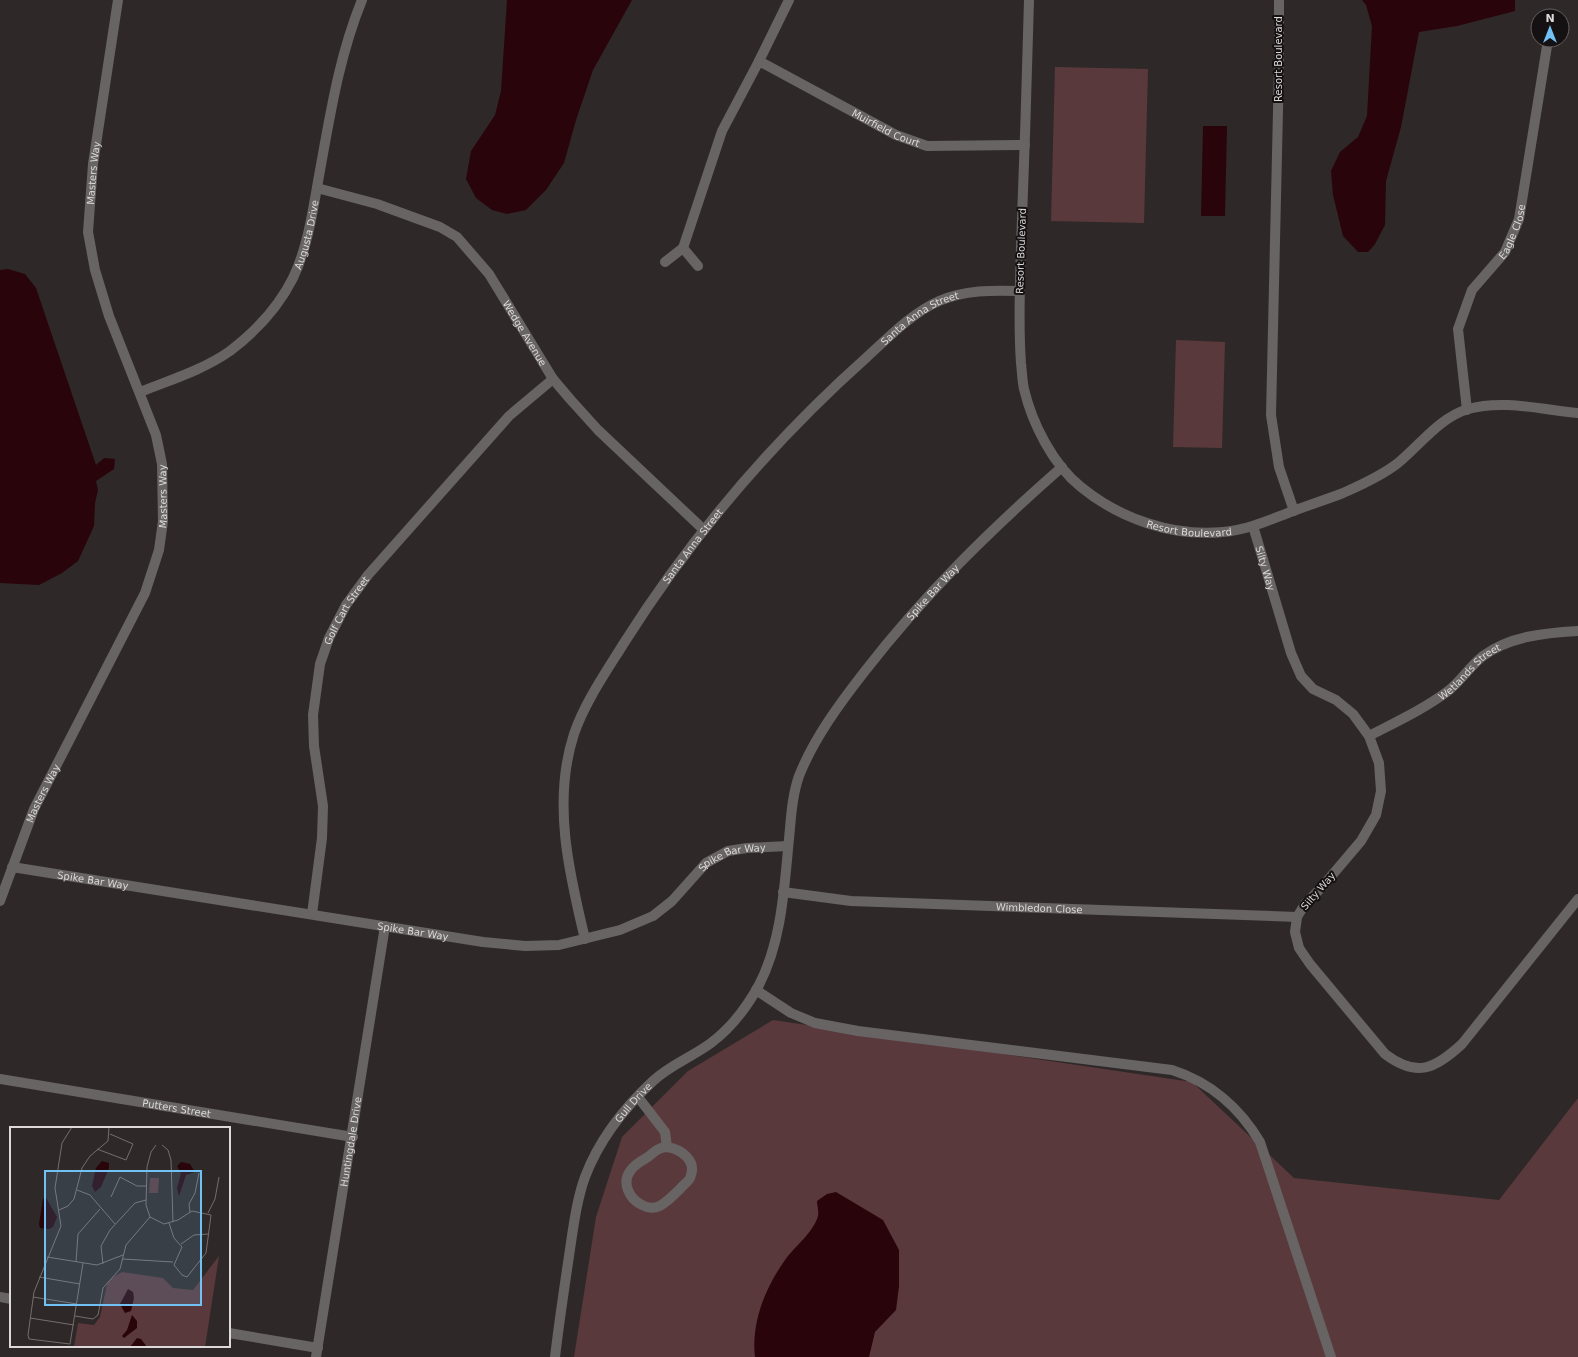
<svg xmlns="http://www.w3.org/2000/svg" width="1578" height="1357" viewBox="0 0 1578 1357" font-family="'DejaVu Sans',sans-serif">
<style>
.green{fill:#5a393c}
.water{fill:#29040b}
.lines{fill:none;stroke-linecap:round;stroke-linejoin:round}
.service{stroke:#686464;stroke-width:10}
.minor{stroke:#686464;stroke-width:10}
.labels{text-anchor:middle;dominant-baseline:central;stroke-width:4;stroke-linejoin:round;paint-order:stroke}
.street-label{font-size:10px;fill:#ddd8d9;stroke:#151112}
.inset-road{fill:none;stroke:#756e6f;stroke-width:1}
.view{fill:#71c1f5;fill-opacity:0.15;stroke:#71c1f5;stroke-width:2}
.inset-edge{fill:none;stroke:#ddd8d9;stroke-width:2}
</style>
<rect width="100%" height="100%" fill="#2f2828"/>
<path class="green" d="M 1055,67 L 1148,69 L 1144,223 L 1051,221 Z
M 1176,340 L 1225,342 L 1222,448 L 1173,447 Z
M 773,1020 L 1192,1082 L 1294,1178 L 1499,1200 L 1578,1098 L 1578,1357 L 574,1357 L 596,1217 L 622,1137 L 688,1071 Z"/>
<path class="water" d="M 507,0 L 632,0 L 593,70 L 576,120 L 564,163 L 546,190 L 526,210 L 507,214 L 492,210 L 476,198 L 466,179 L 471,151 L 495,115 L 501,91 Z
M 1362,0 L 1515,0 L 1515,11 L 1457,26 L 1419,32 L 1401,127 L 1386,181 L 1385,225 L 1375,244 L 1368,252 L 1358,252 L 1343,236 L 1333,195 L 1331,171 L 1340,152 L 1358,137 L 1367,116 L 1372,26 L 1366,5 Z
M 1203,126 L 1227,126 L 1225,216 L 1201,216 Z
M 8,269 L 25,274 L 36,288 L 96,465 L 104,458 L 115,459 L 114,469 L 96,481 L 98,490 L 95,503 L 94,526 L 78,561 L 62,573 L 39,585 L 0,583 L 0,270 Z
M 836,1192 L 883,1220 L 899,1250 L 899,1286 L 896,1310 L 875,1332 L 869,1357 L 755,1357 C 751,1323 765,1288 785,1260 C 795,1246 813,1233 818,1216 C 819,1212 817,1205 817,1201 L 827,1194 Z"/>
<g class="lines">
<path class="service" d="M 756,990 L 791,1013 L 815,1023 L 858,1031 L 1172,1070 C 1210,1082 1240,1108 1260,1142 L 1331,1357
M 638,1097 L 665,1132 L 667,1147 C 680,1149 698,1160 690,1178 C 689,1181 683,1185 680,1189 C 669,1199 658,1214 642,1205 C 629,1199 621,1182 631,1170 C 635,1164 643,1160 648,1157 C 654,1152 659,1147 667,1147"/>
<g class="minor">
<path id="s1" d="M 1029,0 C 1027,82 1024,165 1021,247 C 1020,285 1018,324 1021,363 C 1022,371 1022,380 1024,389 C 1032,423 1053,465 1081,487 C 1120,519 1173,537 1223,532 C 1246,530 1267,521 1288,513 C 1306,506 1325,500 1343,493 C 1359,486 1384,474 1398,463 C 1421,444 1439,418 1468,409 C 1503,399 1543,410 1578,413"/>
<path d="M 1279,0 L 1279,67 L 1271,415 L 1279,467 L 1294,511"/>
<path d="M 759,61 L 789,0"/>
<path id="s2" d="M 317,188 L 377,204 L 440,227 L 457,237 L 489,274 L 553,379 L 570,399 L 598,430 L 704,530"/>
<path d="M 683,248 L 698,266"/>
<path id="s3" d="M 665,262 L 683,248 L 722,131 L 759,61 L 896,135 L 927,146 L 1025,145"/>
<path id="s4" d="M 140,392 C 170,380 203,370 230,351 C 255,332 279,306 293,278 C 308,247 313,209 319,176 C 330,116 339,56 362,0"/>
<path id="s5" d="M 1467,410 L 1458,329 L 1472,290 L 1505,252 L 1519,219 L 1548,40"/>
<path id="s6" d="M 1253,526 L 1291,653 L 1301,676 L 1313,689 L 1336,700 L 1353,714 L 1369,736 L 1379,763 L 1381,791 L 1376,815 L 1361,841 L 1322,887 L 1305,904 L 1297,917 L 1295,932 L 1299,948 L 1310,964 L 1385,1054 C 1417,1078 1435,1069 1462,1044 L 1578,899"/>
<path id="s7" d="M 1369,736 C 1396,722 1424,709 1448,691 C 1461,681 1470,666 1483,656 C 1510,636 1545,633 1578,631"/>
<path id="s8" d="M 12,867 L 483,942 L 525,946 L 559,945 L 620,930 L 653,916 L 672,901 L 706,863 L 728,851 L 747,848 L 788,846"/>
<path id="s9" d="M 783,892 L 851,901 L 1297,917"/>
<path id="s10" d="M 0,901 L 34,809 L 145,593 L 159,550 L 163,521 L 162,464 L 156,435 L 109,316 L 95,270 L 88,232 L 93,164 L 118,0"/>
<path id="s11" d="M 312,914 L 322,838 L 323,806 L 314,746 L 313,715 L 320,664 L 329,638 L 346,605 L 368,575 L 509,416 L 553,379"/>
<path id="s12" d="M 585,939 C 569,873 552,801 574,734 C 585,702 606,672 624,643 C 691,537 774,440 867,357 C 889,337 912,313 939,301 C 965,290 992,290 1019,291"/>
<path id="s13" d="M 0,1079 L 353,1137"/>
<path d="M 0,1297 L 11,1299"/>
<path d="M 229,1333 L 318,1348"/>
<path id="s14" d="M 316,1357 L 385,926"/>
<path id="s15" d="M 555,1357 C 559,1323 564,1290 569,1256 C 573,1230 576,1202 585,1177 C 599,1140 624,1108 653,1081 C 670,1065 692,1057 711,1043 C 731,1028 747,1007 759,985 C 782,940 784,889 789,839 C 791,818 792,796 799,776 C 814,738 840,703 865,671 C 924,595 989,531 1062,467"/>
</g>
</g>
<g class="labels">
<g class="street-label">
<text transform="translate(1278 59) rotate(-90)">Resort Boulevard</text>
<text stroke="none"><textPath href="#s3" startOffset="369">Muirfield Court</textPath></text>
<text stroke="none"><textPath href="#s10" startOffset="776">Masters Way</textPath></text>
<text stroke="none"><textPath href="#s5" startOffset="195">Eagle Close</textPath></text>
<text stroke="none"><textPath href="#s4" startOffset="242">Augusta Drive</textPath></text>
<text transform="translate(1021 251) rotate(-88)">Resort Boulevard</text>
<text stroke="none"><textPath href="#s12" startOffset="755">Santa Anna Street</textPath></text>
<text stroke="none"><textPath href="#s2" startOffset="267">Wedge Avenue</textPath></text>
<text stroke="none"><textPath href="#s10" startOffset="440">Masters Way</textPath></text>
<text stroke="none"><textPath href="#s1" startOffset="623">Resort Boulevard</textPath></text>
<text stroke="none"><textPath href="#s12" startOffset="431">Santa Anna Street</textPath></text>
<text stroke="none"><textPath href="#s6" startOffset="44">Silty Way</textPath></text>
<text stroke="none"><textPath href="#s15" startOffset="889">Spike Bar Way</textPath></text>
<text stroke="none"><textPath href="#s11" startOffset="312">Golf Cart Street</textPath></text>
<text stroke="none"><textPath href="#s7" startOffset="120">Wetlands Street</textPath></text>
<text stroke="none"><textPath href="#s10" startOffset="116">Masters Way</textPath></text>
<text stroke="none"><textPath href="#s8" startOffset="754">Spike Bar Way</textPath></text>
<text stroke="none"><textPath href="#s8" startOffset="82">Spike Bar Way</textPath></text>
<text transform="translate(1318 891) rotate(-49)">Silty Way</text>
<text stroke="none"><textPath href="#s9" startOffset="257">Wimbledon Close</textPath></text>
<text stroke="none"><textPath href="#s8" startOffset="406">Spike Bar Way</textPath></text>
<text stroke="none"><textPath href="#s15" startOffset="272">Gull Drive</textPath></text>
<text stroke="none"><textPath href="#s13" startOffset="179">Putters Street</textPath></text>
<text stroke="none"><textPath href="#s14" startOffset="218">Huntingdale Drive</textPath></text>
</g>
</g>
<g transform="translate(10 1127)">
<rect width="220" height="220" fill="#2f2828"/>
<path d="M 140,51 L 149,51 L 148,66 L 139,66 ZM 209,129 L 195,220 L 64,220 L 68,196 L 84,198 L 90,190 L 97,157 L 103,150 L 112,145 L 153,151 L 163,161 L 183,163 Z" fill="#5a393c"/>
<path d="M 92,34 L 99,36 L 99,41 L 91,60 L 85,65 L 82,59 L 86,41 ZM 171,35 L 180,37 L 185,45 L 176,48 L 169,69 L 167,61 L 171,47 L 167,39 ZM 36,71 L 47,90 L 43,100 L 39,102 L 30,101 L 29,97 L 33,72 ZM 118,162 L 123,165 L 124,171 L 121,184 L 115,186 L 110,177 ZM 122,188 L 127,194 L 127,201 L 114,211 L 112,209 L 117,203 ZM 127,211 L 131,212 L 137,220 L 120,220 Z" fill="#29040b"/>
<path class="inset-road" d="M 62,0 L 52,16 L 45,61 L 51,99 L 24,165 L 18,208 L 19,212 L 60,217 L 73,136M 146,18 L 141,25 L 137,40 L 136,78 L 140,90 L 154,97 L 168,93 L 182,84 L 201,88 L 196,126 L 177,150 L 172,148 L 164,138 L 172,120 L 164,111 L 159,96M 152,18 L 158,23 L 161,33 L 163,95M 87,22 L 116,33 L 123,17 L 100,7M 67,63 L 80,68 L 105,97M 101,70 L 110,50 L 127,59 L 137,59M 49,83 L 58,79 L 64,72 L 72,41 L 80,29 L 98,14 L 99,0M 180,85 L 179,77 L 185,66 L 189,46M 198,86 L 205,72 L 209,50M 171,117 L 184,108 L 199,107M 37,130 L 87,138 L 113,128M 113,132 L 163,135M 66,135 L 68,107 L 90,82M 93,137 L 91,119 L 100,103 L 125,76 L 136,73M 29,150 L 70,157M 23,170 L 67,177M 65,189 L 83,192 L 88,188 L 93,161 L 110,142 L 116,118 L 140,90M 20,191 L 64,198"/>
<path class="view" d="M 35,44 L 191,44 L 191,178 L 35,178 Z"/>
<rect width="220" height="220" class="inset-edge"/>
</g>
<g transform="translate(1550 28)"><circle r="19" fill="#151112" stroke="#656162"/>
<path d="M0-3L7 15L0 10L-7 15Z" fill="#71c1f5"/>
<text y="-6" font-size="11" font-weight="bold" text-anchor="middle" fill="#ddd8d9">N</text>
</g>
</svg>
